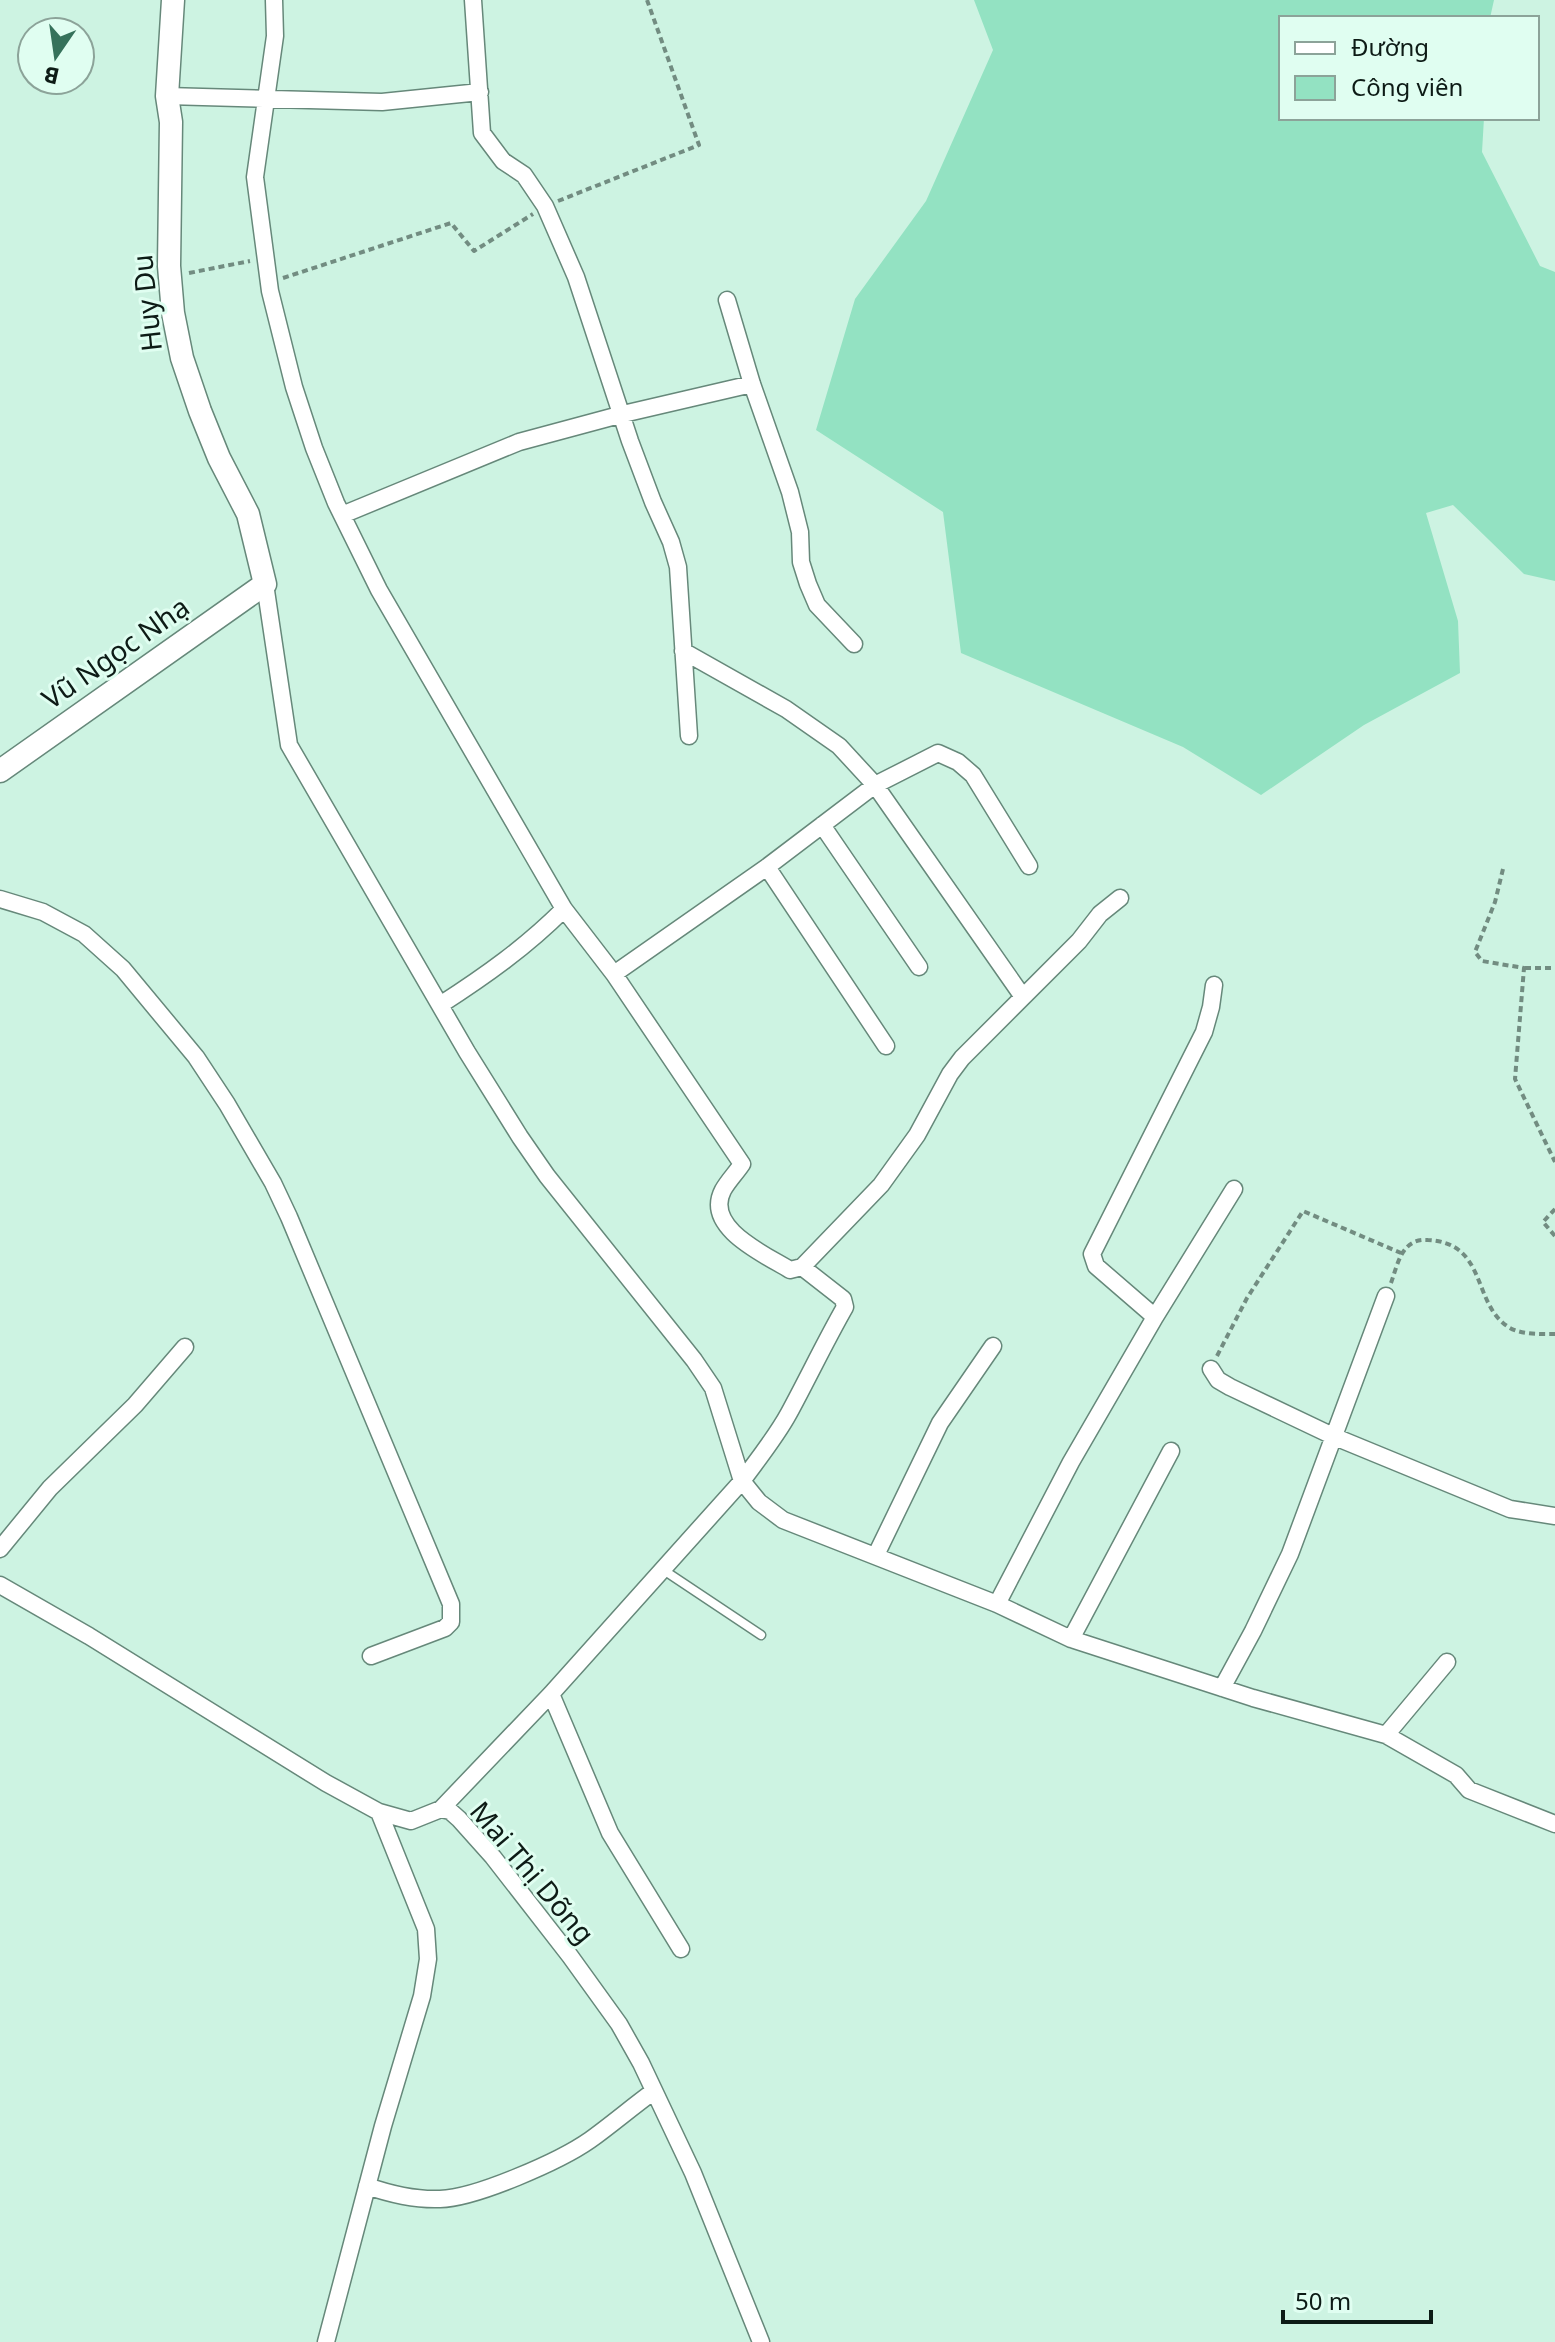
<svg xmlns="http://www.w3.org/2000/svg" width="1555" height="2342" viewBox="0 0 1555 2342" font-family="'Noto Sans',sans-serif">
<style>
.green{fill:#93e2c2}
.lines{fill:none;stroke-linecap:round;stroke-linejoin:round}
.lane-casing{stroke:#66887a;stroke-width:11}
.street-casing{stroke:#66887a;stroke-width:19}
.secondary-casing{stroke:#66887a;stroke-width:25}
.path{stroke:#728c81;stroke-width:4;stroke-dasharray:6 4;stroke-linecap:butt}
.lane{stroke:#fff;stroke-width:8}
.street{stroke:#fff;stroke-width:16}
.secondary{stroke:#fff;stroke-width:22}
.labels{text-anchor:middle;dominant-baseline:central;stroke-width:6;stroke-linejoin:round;paint-order:stroke}
.street-label{font-size:28px;fill:#0d1b16;stroke:#e0fef1}
</style>
<rect width="100%" height="100%" fill="#cdf3e2"/>
<path class="green" d="M 974,0 L 1494,0 L 1490,18 L 1281,18 L 1281,118 L 1484,118 L 1482,152 L 1540,266 L 1555,272 L 1555,581 L 1524,574 L 1453,505 L 1426,513 L 1458,621 L 1460,673 L 1364,725 L 1261,795 L 1183,747 L 961,653 L 943,512 L 816,430 L 855,299 L 926,201 L 993,50 Z"/>
<g class="lines">
<defs>
<path id="lane" d="M 662,1569 L 761,1635"/>
<path id="street" d="M 274,0 L 275,36 L 255,177 L 270,291 L 294,387 L 314,448 L 336,503 L 379,590 L 564,909 L 614,974 L 742,1164 C 736,1173 728,1181 723,1190 C 703,1228 766,1255 790,1270 L 802,1267
M 473,0 L 482,133 L 503,161 L 524,175 L 545,206 L 576,277 L 630,441 L 653,502 L 671,542 L 678,567 L 689,736
M 167,96 L 382,102 L 480,92
M 727,300 L 752,384 L 790,492 L 800,532 L 801,562 L 808,584 L 817,605 L 854,644
M 342,515 L 519,442 L 623,414 L 752,384
M 265,584 L 289,745 L 467,1052 L 520,1137 L 547,1176 L 694,1360 L 713,1388 L 742,1481 L 759,1502 L 783,1520 L 997,1604 L 1071,1639 L 1253,1698 L 1386,1735 L 1456,1775 L 1469,1790 L 1555,1824
M 683,651 L 786,709 L 839,746 L 875,785 L 1023,997
M 822,825 L 919,967
M 767,867 L 886,1046
M 0,899 L 43,912 L 84,934 L 123,969 L 196,1057 L 227,1104 L 273,1183 L 289,1217 L 451,1604 L 451,1622 L 445,1628 L 371,1656
M 614,974 L 767,867 L 875,785 L 938,753 L 958,762 L 973,775 L 1029,866
M 440,1005 C 485,976 526,947 564,909
M 1155,1317 L 1234,1189
M 1211,1369 L 1218,1380 L 1230,1387 L 1335,1437 L 1510,1509 L 1555,1516
M 0,1549 L 50,1488 L 135,1405 L 185,1347
M 876,1555 L 940,1423 L 993,1346
M 0,1585 L 89,1636 L 326,1783 L 379,1812 L 411,1821 L 441,1809 L 450,1811 L 459,1819 L 493,1857 L 570,1956 L 619,2024 L 641,2063 L 693,2173 L 761,2342
M 997,1604 L 1071,1462 L 1155,1317 L 1096,1266 L 1092,1254 L 1204,1032 L 1211,1007 L 1214,985
M 1071,1639 L 1171,1451
M 1222,1688 L 1253,1631 L 1290,1554 L 1386,1296
M 551,1694 L 610,1833 L 681,1949
M 1386,1735 L 1447,1662
M 441,1809 L 551,1694 L 742,1481 C 758,1459 776,1437 789,1413 C 808,1378 825,1342 845,1307 L 843,1299 L 802,1267 L 881,1185 L 917,1135 L 950,1074 L 962,1058 L 1079,941 L 1100,914 L 1120,898
M 367,2186 C 390,2194 415,2200 440,2199 C 476,2198 560,2161 590,2140 C 611,2125 632,2107 654,2091
M 326,2342 L 383,2126 L 422,1996 L 428,1959 L 426,1929 L 379,1812"/>
<path id="secondary" d="M 0,771 L 265,584 L 248,514 L 219,458 L 200,411 L 182,358 L 173,313 L 169,266 L 171,122 L 167,96 L 173,0"/>
</defs>
<use href="#lane" class="lane-casing"/>
<use href="#street" class="street-casing"/>
<use href="#secondary" class="secondary-casing"/>
<path class="path" d="M 558,201 L 699,145 L 647,0
M 189,273 L 250,261
M 283,278 L 451,223 L 474,251 L 533,214
M 1503,869 L 1495,902 L 1475,952 L 1482,961 L 1524,968 L 1515,1079 L 1555,1162
M 1525,968 L 1555,968
M 1555,1209 L 1543,1222 L 1555,1236
M 1391,1283 C 1398,1263 1402,1238 1428,1240 C 1487,1243 1472,1302 1507,1326 C 1519,1335 1540,1334 1555,1334
M 1217,1356 L 1247,1298 L 1303,1211 L 1401,1253"/>
<use href="#lane" class="lane"/>
<use href="#street" class="street"/>
<use href="#secondary" class="secondary"/>
</g>
<g class="labels">
<g class="street-label">
<text transform="translate(146 303) rotate(-96)">Huy Du</text>
<text transform="translate(115 652) rotate(-35)">Vũ Ngọc Nhạ</text>
<text transform="translate(533 1872) rotate(50)">Mai Thị Dõng</text>
</g>
</g>
<rect x="1279" y="16" width="260" height="104" fill="#e0fef1" stroke="#8ca399" stroke-width="2"/>
<rect x="1295" y="42" width="40" height="12" fill="#ffffff" stroke="#8ca399" stroke-width="2"/>
<text x="1351" y="56" font-size="24" fill="#0d1b16">Đường</text>
<rect x="1295" y="76" width="40" height="24" fill="#93e2c2" stroke="#8ca399" stroke-width="2"/>
<text x="1351" y="96" font-size="24" fill="#0d1b16">Công viên</text>
<g transform="translate(56 56) rotate(193)"><circle r="38" fill="#e0fef1" stroke="#8ca399" stroke-width="2"/>
<path d="M0-6L14 30L0 20L-14 30Z" fill="#36725b"/>
<text y="-12" font-size="22" font-weight="bold" text-anchor="middle" fill="#0d1b16">B</text>
</g>
<path d="M1283 2310v12h148v-12" fill="none" stroke="#0d1b16" stroke-width="4"/>
<text x="1295" y="2310" font-size="24" fill="#0d1b16" stroke="#e0fef1" stroke-width="6" paint-order="stroke">50 m</text>
</svg>
